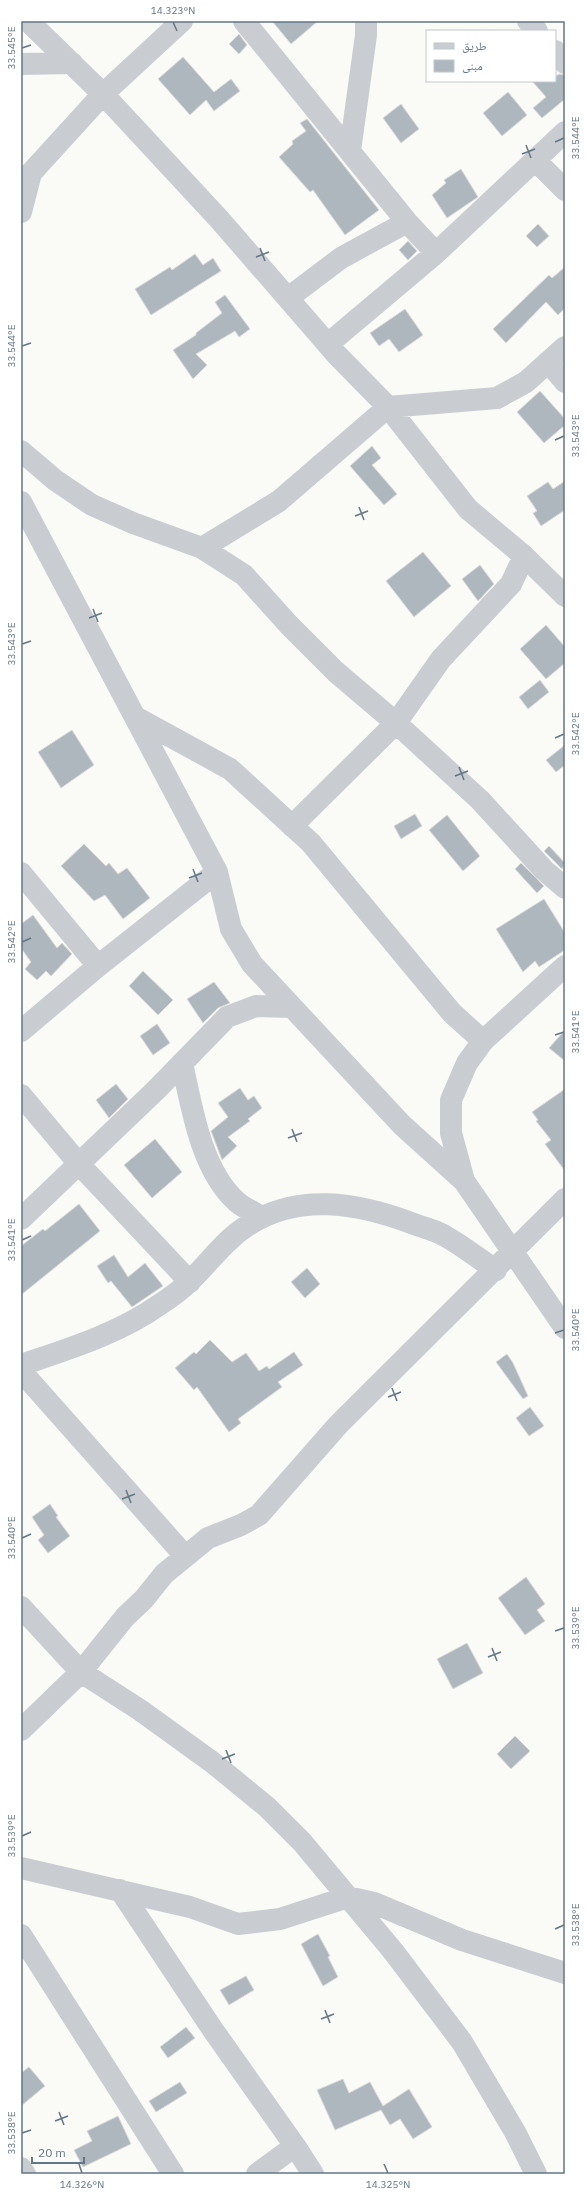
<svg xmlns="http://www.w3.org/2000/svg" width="586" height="2195" viewBox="0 0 586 2195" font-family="'IBM Plex Sans','Noto Naskh Arabic',sans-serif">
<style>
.building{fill:#adb7bd;stroke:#dcdcd9}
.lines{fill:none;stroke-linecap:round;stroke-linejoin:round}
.minor{stroke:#c9cdd1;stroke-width:22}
.ticks{fill:none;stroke:#627685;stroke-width:1.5}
.neatline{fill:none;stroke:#627685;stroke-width:1.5}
.ticks-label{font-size:10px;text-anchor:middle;fill:#627685}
</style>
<rect width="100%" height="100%" fill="#fafaf7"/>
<path class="building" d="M 272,21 L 318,21 L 291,44 Z
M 239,34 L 247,45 L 239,54 L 229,44 Z
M 183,57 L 214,92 L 231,79 L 240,91 L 214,111 L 206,100 L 190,115 L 158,79 Z
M 559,74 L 565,75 L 565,99 L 542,118 L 533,108 L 546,97 L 532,81 L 555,81 L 555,77 Z
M 508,92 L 527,115 L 502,136 L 483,113 Z
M 401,104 L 419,129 L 401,143 L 383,118 Z
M 307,119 L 379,210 L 345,235 L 313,190 L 310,192 L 279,157 L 293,144 L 292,141 L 306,131 L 300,123 Z
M 461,169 L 478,197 L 447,218 L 432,195 L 446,183 L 444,180 Z
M 538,224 L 549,236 L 537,247 L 526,236 Z
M 408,241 L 417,251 L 408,260 L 399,250 Z
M 195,254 L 203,265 L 213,258 L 221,271 L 151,315 L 135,289 L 170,267 L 172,270 Z
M 565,267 L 565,308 L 558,315 L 546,302 L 506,343 L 493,329 L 549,275 L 552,278 Z
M 225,295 L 250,329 L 239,337 L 235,331 L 196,354 L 207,365 L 193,379 L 173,350 L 196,335 L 196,333 L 222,313 L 215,302 Z
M 405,309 L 423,335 L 399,352 L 389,339 L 379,346 L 370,333 Z
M 540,391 L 565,419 L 565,425 L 544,443 L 517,412 Z
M 372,446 L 381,458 L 372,465 L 397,494 L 384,505 L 350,466 Z
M 565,481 L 565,510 L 541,526 L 533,513 L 537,511 L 527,496 L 548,482 L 553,489 Z
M 423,552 L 451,586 L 414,617 L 386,581 Z
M 480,565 L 494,584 L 478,601 L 462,579 Z
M 546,625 L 565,647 L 565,663 L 546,679 L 520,649 Z
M 540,680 L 549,692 L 528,709 L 519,697 Z
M 72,730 L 94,765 L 61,788 L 38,752 Z
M 565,745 L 565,765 L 556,772 L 546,760 Z
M 415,814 L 422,826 L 401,839 L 394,826 Z
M 447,815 L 480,856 L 463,871 L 429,830 Z
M 84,844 L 106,866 L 109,863 L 118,874 L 127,868 L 150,898 L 123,919 L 105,895 L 94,901 L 61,866 Z
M 549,846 L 565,863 L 562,869 L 544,851 Z
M 521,863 L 544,886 L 537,893 L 515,869 Z
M 544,899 L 565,933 L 565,950 L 539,967 L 535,961 L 523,972 L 496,929 Z
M 33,915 L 57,948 L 62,943 L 72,954 L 51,976 L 46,971 L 37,980 L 25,969 L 31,962 L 21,948 L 21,924 Z
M 143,971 L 173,1000 L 158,1015 L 129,986 Z
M 214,982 L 230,1003 L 218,1008 L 203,1023 L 187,999 Z
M 157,1024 L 170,1043 L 153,1055 L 140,1036 Z
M 565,1030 L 565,1061 L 549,1048 Z
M 116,1084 L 128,1099 L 109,1118 L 96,1100 Z
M 240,1088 L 248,1100 L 254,1096 L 262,1108 L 248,1119 L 250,1121 L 228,1137 L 237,1146 L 222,1160 L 211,1131 L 228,1117 L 218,1103 Z
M 565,1089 L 565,1171 L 545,1144 L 551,1140 L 536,1121 L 538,1120 L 532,1112 Z
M 155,1139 L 182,1172 L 152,1198 L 124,1165 Z
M 79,1204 L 100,1231 L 21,1295 L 21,1246 L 43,1229 L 45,1231 Z
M 114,1255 L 128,1277 L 145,1263 L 163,1286 L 132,1307 L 111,1281 L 108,1283 L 97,1266 Z
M 307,1268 L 320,1284 L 305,1298 L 291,1282 Z
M 210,1340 L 232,1362 L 246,1353 L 259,1371 L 267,1366 L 269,1369 L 294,1352 L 303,1365 L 278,1382 L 282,1387 L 238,1419 L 241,1423 L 229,1432 L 197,1387 L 194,1390 L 175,1368 L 194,1352 L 196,1354 Z
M 507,1354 L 513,1363 L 528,1396 L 523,1399 L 496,1362 Z
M 530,1407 L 544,1426 L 529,1436 L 516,1418 Z
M 50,1504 L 58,1516 L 56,1517 L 70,1536 L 48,1553 L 38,1540 L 44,1535 L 32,1517 Z
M 526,1577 L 545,1604 L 537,1610 L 545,1621 L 525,1635 L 498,1598 Z
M 467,1643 L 483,1673 L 453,1689 L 437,1659 Z
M 515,1736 L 530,1751 L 511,1769 L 497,1754 Z
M 318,1934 L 330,1956 L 328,1957 L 338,1977 L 323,1986 L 301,1944 Z
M 246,1976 L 254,1990 L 229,2005 L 220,1990 Z
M 186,2027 L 195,2038 L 168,2058 L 160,2047 Z
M 29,2067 L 45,2086 L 21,2106 L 21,2073 Z
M 343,2079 L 349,2093 L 370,2082 L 383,2106 L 409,2089 L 432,2127 L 413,2139 L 400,2119 L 390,2125 L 381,2110 L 335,2130 L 317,2090 Z
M 180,2082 L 187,2093 L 156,2112 L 149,2101 Z
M 118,2116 L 131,2144 L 83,2167 L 74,2150 L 92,2141 L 87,2131 Z"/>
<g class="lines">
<path class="minor" d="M 28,21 L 103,94 L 219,219 L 337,355 L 388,407 L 468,509 L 524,556 L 565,596
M 244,21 L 407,222 L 436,253
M 528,21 L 537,31
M 555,51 L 565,63
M 21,64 L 72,63
M 350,151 L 366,35 L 366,21
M 535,160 L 565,190
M 21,212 L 31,173 L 103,94 L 182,21
M 288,298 L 341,258 L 407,222
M 328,344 L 436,253 L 565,132
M 548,362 L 565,382
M 21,451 L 55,480 L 92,505 L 133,523 L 202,548 L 244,575 L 289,625 L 336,672 L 396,723 L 480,800 L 544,870 L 565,888
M 21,502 L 217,872 L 231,929 L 252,964 L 402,1125 L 464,1181 L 565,1328
M 202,548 L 279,501 L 388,407 L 497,398 L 526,382 L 565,347
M 135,717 L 230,769 L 311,843 L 452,1013 L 483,1041
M 292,826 L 396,723 L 441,659 L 511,584 L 524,556
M 21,873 L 98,966
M 21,1031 L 98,966 L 217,872
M 182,1063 C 192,1108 201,1170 237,1202 C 244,1208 254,1212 261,1217
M 21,1095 L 79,1164 L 190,1282
M 464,1181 L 451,1133 L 451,1100 L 467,1063 L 483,1041 L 565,966
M 21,1219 L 156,1090 L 227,1017 L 256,1006 L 291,1007
M 21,1365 C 68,1349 118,1334 159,1305 C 170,1298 181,1290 190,1281 C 208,1264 223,1242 244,1228 C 296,1191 359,1203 414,1224 C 424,1228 436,1230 445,1236 C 463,1246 479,1259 496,1270
M 21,1371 L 185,1556
M 21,1607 L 81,1672 L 140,1710 L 212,1762 L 267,1807 L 302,1842 L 393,1951 L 462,2042 L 515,2132 L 536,2174
M 21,1730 L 81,1672 L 125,1617 L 144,1599 L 164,1574 L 208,1538 L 241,1525 L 259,1515 L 338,1425 L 565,1199
M 21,1868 L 190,1907 L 238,1924 L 280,1919 L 348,1897 L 374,1903 L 462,1940 L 565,1973
M 120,1890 L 213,2030 L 295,2146 L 313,2174
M 21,1935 L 173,2174
M 21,2168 L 25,2174
M 257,2174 L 295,2146"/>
</g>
<path class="ticks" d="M 173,22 L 177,31M 22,48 L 31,45M 555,142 L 564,138M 526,145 L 531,158M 522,154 L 535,149M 260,248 L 265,261M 256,257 L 269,252M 22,346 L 31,343M 555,440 L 564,436M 359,507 L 364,520M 355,516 L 368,511M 93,609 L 98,622M 89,618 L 102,613M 22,644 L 31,641M 555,738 L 564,734M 459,767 L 464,780M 455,776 L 468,771M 193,869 L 198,882M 189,878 L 202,873M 22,942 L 31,938M 555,1035 L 564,1032M 292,1129 L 297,1142M 288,1138 L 302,1133M 22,1240 L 31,1236M 555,1333 L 564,1330M 392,1388 L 397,1401M 388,1397 L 401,1392M 126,1490 L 131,1503M 122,1499 L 135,1494M 22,1538 L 31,1534M 555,1631 L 564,1628M 492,1648 L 497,1661M 488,1657 L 501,1652M 226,1750 L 231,1763M 222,1759 L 235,1754M 22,1836 L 31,1832M 555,1929 L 564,1925M 325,2010 L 330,2023M 321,2019 L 334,2014M 59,2112 L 64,2125M 55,2121 L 68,2116M 22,2133 L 31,2130M 79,2164 L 82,2173M 384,2164 L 388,2173"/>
<rect width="586" height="2195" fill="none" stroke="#ffffff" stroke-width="44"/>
<rect x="426" y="30" width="130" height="52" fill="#ffffff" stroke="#c0c8ce"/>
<rect x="434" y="43" width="20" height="6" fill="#c9cdd1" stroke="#c0c8ce"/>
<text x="462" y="50" font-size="12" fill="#627685">طريق</text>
<rect x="434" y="60" width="20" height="12" fill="#adb7bd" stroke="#c0c8ce"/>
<text x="462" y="70" font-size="12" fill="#627685">مبنى</text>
<path d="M32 2157v6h52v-6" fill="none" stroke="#627685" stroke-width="2"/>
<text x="38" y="2157" font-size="12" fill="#627685" stroke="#ffffff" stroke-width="3" paint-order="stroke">20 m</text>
<rect x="22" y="22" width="542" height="2151" class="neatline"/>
<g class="ticks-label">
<text x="173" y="14">14.323°N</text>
<text transform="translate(11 48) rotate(-90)" y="4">33.545°E</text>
<text transform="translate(575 138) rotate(-90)" y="4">33.544°E</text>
<text transform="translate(11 346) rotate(-90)" y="4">33.544°E</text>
<text transform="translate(575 436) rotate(-90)" y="4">33.543°E</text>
<text transform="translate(11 644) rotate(-90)" y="4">33.543°E</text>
<text transform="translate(575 734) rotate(-90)" y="4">33.542°E</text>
<text transform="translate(11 942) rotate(-90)" y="4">33.542°E</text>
<text transform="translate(575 1032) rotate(-90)" y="4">33.541°E</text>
<text transform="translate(11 1240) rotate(-90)" y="4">33.541°E</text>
<text transform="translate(575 1330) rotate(-90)" y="4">33.540°E</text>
<text transform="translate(11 1538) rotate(-90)" y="4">33.540°E</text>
<text transform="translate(575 1628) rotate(-90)" y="4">33.539°E</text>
<text transform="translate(11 1836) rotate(-90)" y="4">33.539°E</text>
<text transform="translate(575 1925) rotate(-90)" y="4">33.538°E</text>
<text transform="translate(11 2133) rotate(-90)" y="4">33.538°E</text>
<text x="82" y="2188">14.326°N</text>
<text x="388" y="2188">14.325°N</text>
</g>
</svg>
